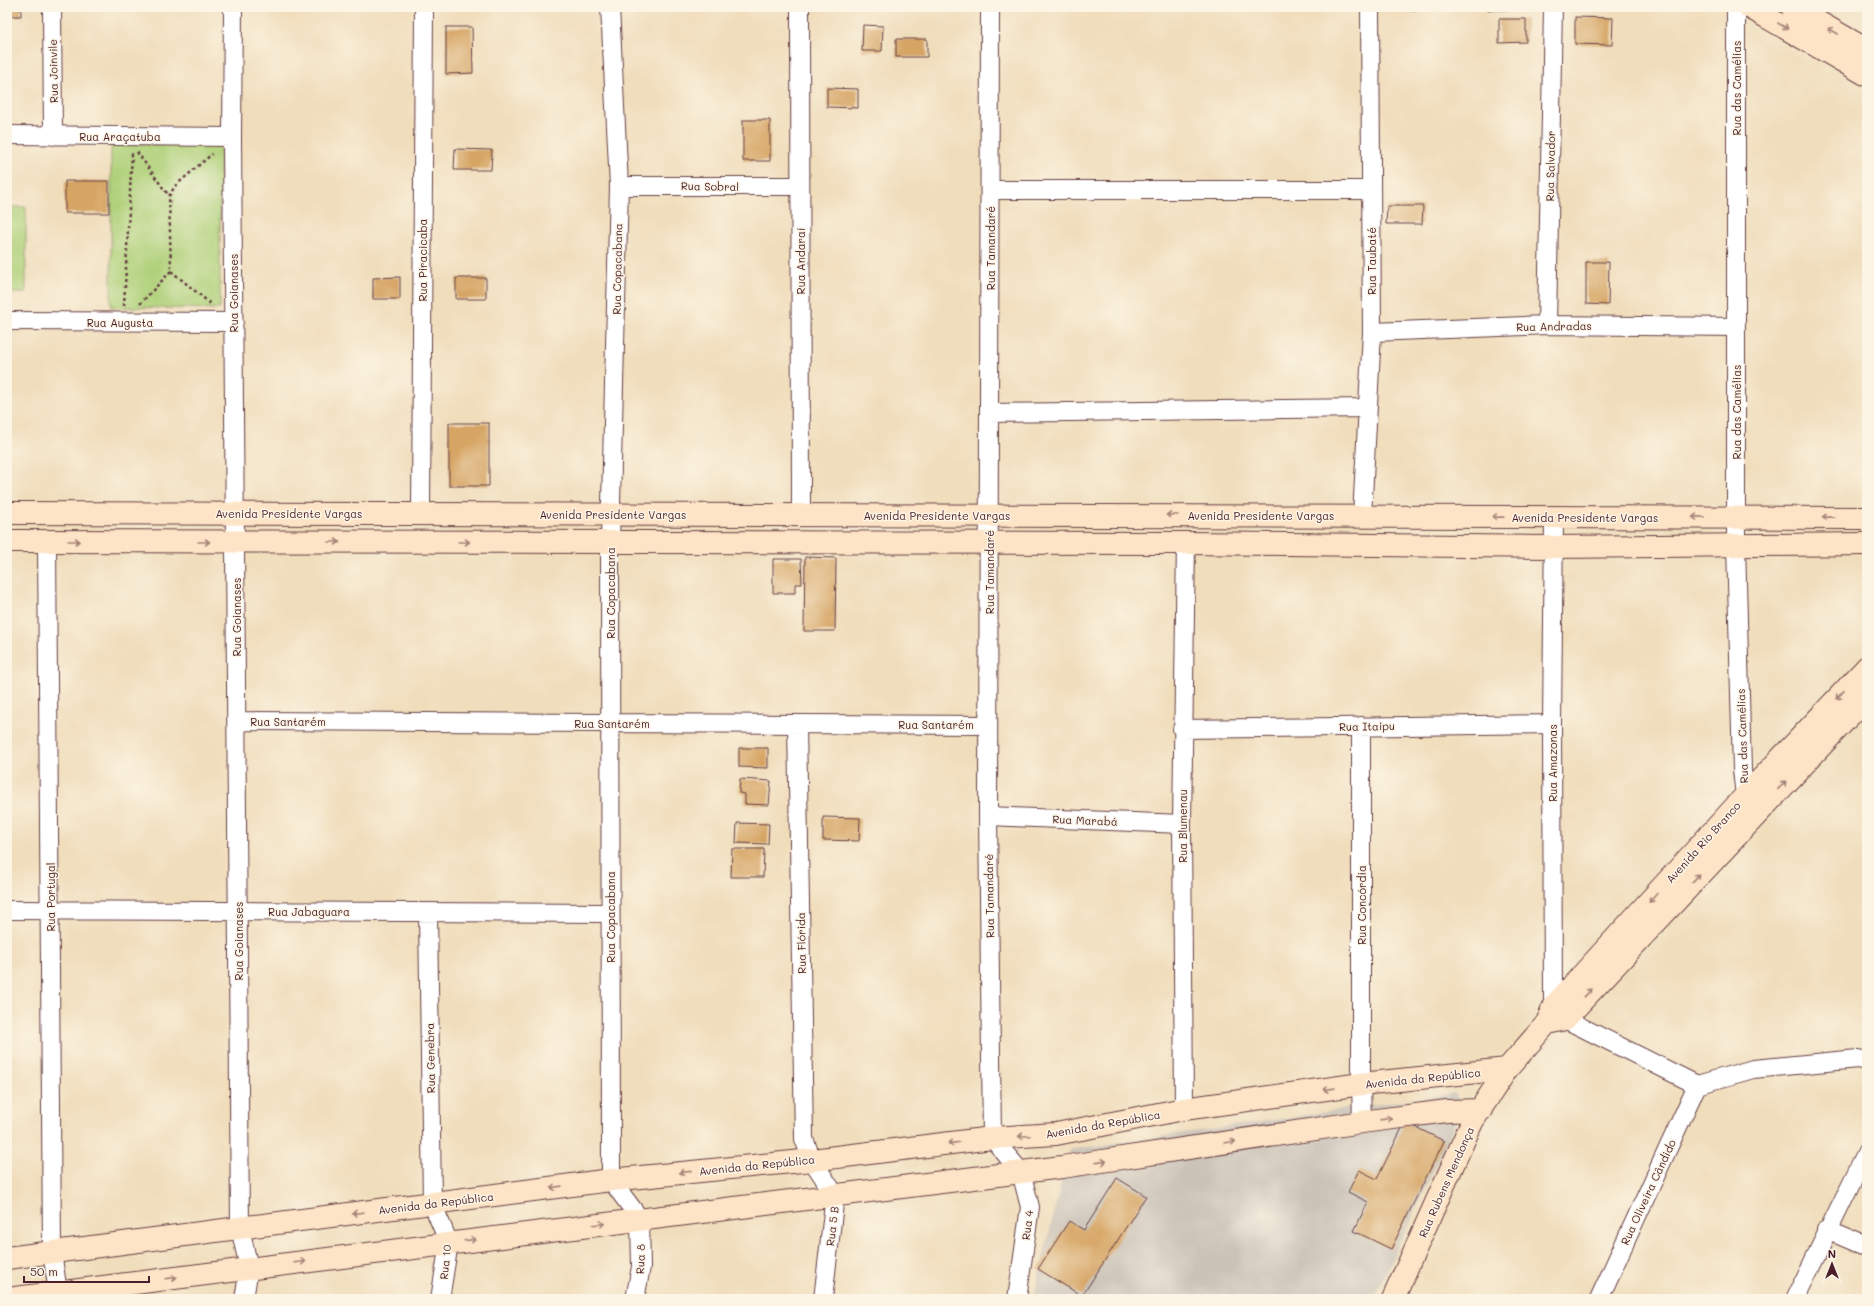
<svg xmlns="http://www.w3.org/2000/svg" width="1874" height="1306" viewBox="0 0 1874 1306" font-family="Mali,sans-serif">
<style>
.industrial{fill:#cbc3b8}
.green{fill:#aed078;stroke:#7c7852}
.building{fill:#d6a463}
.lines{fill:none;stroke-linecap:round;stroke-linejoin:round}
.street-casing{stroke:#633c41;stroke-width:20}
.secondary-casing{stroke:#633c41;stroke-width:24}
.path{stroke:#633c41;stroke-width:2.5;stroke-dasharray:3 3;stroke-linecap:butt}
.street{stroke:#fff;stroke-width:18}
.secondary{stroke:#fee4c6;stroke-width:22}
.oneway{stroke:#a48278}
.labels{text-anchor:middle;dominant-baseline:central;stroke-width:3;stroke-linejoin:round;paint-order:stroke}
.street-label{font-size:11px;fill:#4a1f2b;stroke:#fcf5e5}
</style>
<rect width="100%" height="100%" fill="#fcf5e5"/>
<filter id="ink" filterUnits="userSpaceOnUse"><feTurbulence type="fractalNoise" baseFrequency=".025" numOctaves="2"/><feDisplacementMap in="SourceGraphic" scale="8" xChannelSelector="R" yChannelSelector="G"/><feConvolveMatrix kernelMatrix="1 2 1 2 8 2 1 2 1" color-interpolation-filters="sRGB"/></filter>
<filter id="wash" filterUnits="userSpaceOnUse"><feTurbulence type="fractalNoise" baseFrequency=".012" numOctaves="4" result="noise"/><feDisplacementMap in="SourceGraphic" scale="16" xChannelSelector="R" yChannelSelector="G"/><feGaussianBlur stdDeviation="0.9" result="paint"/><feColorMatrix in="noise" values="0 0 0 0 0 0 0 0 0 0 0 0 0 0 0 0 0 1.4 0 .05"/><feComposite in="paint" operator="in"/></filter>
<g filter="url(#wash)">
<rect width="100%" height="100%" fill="#f0ddbb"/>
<path class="industrial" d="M 1455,1093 L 1463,1107 L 1374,1299 L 1033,1299 L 1069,1150 Z"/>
<path class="green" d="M 111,144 L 220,145 L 220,309 L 111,307 Z
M 7,207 L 26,207 L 26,293 L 7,293 Z"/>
<g id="blocks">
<path class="building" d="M 7,7 L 21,7 L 21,16 L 7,16 Z
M 1400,7 L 1434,7 L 1434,10 L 1400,10 Z
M 1487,7 L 1523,7 L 1523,10 L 1487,10 Z
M 1575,17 L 1613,18 L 1612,45 L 1575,44 Z
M 1499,19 L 1526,19 L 1526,42 L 1499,43 Z
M 863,25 L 883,26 L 882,51 L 862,51 Z
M 446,27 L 472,27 L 473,73 L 446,74 Z
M 896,39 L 927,39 L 927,57 L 896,57 Z
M 827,88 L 858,89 L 858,108 L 827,107 Z
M 743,120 L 770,120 L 770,161 L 743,161 Z
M 455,149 L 492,150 L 491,170 L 454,170 Z
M 65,181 L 109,181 L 109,213 L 65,213 Z
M 1387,206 L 1423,206 L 1422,224 L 1386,224 Z
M 1586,262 L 1609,262 L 1608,305 L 1586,304 Z
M 400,277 L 400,299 L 373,299 L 373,278 Z
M 456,278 L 486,278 L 486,299 L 456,299 Z
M 449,423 L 489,423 L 489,486 L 449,486 Z
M 805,557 L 836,558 L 835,631 L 804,631 Z
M 773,559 L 801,559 L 802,584 L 795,584 L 795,593 L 773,593 Z
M 739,748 L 768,748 L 768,768 L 739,767 Z
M 740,779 L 771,781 L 769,805 L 745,804 L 745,794 L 739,793 Z
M 823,817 L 860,818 L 859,841 L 823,840 Z
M 737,823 L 769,824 L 768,844 L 736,843 Z
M 732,849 L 764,849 L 763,877 L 731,877 Z
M 1405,1122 L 1444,1141 L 1391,1249 L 1354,1231 L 1368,1202 L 1348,1192 L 1359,1170 L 1377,1179 Z
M 1117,1178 L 1146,1196 L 1082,1296 L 1038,1269 L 1069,1221 L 1084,1230 Z"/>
</g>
</g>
<g filter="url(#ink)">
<use href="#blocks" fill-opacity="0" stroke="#633c41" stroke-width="1"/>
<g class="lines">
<defs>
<path id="street" d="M 52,7 L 53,136
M 233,7 L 232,137 L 240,1228 L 249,1268 L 244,1299
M 610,7 L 619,186 L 610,543 L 611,1180 L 640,1219 L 641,1267 L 635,1299
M 800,7 L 801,514
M 990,7 L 988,816 L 992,1138 L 1021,1172 L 1030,1207 L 1017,1299
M 1736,7 L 1736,544 L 1742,770 L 1745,796 L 1750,805
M 7,135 L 232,137
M 619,186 L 800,186
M 990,190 L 1371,190
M 7,321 L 234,322
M 1547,325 L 1553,7
M 1372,332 L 1547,325 L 1736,327
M 989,413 L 1368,408
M 421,513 L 424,7
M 1362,516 L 1372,332 L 1370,7
M 1554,518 L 1552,724 L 1553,1007 L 1565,1019 L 1697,1085 L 1753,1069 L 1858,1059 L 1867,1061
M 47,541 L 52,1252 L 58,1292 L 57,1299
M 237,721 L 988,725
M 797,724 L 804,1139 L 812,1160 L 835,1195 L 823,1299
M 1361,726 L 1361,1084 L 1362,1122
M 1182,729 L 1552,724
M 988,816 L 1182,824
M 7,910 L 610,913
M 428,912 L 432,1203 L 449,1243 L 440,1299
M 1184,1109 L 1182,824 L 1186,543
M 1827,1230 L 1867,1247
M 1599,1299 L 1697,1085
M 1795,1299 L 1867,1151"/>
<path id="secondary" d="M 1749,7 L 1867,75
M 1792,7 L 1867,50
M 7,513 L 1867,518
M 7,541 L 1186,543 L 1553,547 L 1867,544
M 1547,1023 L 1565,1019 L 1867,697
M 7,1258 L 611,1180 L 812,1160 L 992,1138 L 1056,1134 L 1184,1109 L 1361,1084 L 1507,1069
M 7,1299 L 1062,1167 L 1362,1122 L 1447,1111 L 1481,1110
M 1393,1299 L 1472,1122 L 1507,1069 L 1547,1023 L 1553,1007 L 1745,796 L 1867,667"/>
</defs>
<use href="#street" class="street-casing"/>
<use href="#secondary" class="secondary-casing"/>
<path class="path" d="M 137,152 L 169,196
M 171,271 L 212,305
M 140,304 L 171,271 L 169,196 L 175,186 L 212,154
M 124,306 L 132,153"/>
<use href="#street" class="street"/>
<use href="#secondary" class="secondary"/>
</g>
<defs><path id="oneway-shaft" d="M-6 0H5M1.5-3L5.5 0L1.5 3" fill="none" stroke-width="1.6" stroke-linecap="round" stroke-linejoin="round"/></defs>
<g class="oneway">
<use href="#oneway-shaft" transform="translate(1783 26) rotate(30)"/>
<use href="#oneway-shaft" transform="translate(1833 31) rotate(-150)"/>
<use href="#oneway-shaft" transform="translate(1172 515) rotate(-180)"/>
<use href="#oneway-shaft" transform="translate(1498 517) rotate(-179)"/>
<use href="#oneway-shaft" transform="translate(1698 517) rotate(179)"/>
<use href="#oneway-shaft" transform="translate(1828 517) rotate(-179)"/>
<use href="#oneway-shaft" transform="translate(74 541)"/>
<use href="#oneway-shaft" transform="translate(204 542)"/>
<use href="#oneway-shaft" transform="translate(334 542)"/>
<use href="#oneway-shaft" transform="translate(464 542)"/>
<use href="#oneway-shaft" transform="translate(1840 695) rotate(133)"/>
<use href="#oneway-shaft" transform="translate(1782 785) rotate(-47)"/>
<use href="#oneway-shaft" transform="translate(1696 878) rotate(-47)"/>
<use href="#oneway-shaft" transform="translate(1653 898) rotate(132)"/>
<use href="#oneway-shaft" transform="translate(1588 993) rotate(-47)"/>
<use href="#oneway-shaft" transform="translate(1329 1089) rotate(172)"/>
<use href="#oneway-shaft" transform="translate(1386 1119) rotate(-8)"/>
<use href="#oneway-shaft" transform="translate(1024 1136) rotate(177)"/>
<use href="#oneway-shaft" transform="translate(1230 1142) rotate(-9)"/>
<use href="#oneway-shaft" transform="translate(954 1143) rotate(173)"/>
<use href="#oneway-shaft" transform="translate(1101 1162) rotate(-8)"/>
<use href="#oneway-shaft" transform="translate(685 1172) rotate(174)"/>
<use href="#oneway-shaft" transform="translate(556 1187) rotate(172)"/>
<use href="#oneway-shaft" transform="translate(358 1213) rotate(173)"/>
<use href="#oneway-shaft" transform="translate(599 1224) rotate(-7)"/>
<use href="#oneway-shaft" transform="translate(470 1240) rotate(-7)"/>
<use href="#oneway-shaft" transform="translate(300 1262) rotate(-7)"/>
<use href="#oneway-shaft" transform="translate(171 1278) rotate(-7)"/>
</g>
</g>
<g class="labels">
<g class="street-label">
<text transform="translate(53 71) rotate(-91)">Rua Joinvile</text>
<text transform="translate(1736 88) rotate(-90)">Rua das Camélias</text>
<text x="120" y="136">Rua Araçatuba</text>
<text transform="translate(1550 166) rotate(-89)">Rua Salvador</text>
<text transform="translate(710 186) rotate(1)">Rua Sobral</text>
<text transform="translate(990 248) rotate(-90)">Rua Tamandaré</text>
<text transform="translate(422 260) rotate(-90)">Rua Piracicaba</text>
<text transform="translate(800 261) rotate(-90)">Rua Andaraí</text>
<text transform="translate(1371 261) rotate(-90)">Rua Taubaté</text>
<text transform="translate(617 269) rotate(-89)">Rua Copacabana</text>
<text transform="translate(233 293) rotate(-90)">Rua Goianases</text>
<text x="120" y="322">Rua Augusta</text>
<text transform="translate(1554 326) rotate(-1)">Rua Andradas</text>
<text transform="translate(1736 412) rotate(-90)">Rua das Camélias</text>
<text x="289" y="513">Avenida Presidente Vargas</text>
<text x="613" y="514">Avenida Presidente Vargas</text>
<text x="937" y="515">Avenida Presidente Vargas</text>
<text x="1261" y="515">Avenida Presidente Vargas</text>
<text x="1585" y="517">Avenida Presidente Vargas</text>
<text transform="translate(989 572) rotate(-90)">Rua Tamandaré</text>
<text transform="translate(610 593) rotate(-90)">Rua Copacabana</text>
<text transform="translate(236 617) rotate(-90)">Rua Goianases</text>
<text x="288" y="721">Rua Santarém</text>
<text x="612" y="723">Rua Santarém</text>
<text x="936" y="724">Rua Santarém</text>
<text transform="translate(1367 726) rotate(-1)">Rua Itaipu</text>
<text transform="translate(1742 736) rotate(-92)">Rua das Camélias</text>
<text transform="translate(1552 763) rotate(-90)">Rua Amazonas</text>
<text transform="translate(1085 820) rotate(2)">Rua Marabá</text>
<text transform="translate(1182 826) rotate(-90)">Rua Blumenau</text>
<text transform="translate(1703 842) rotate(-48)">Avenida Rio Branco</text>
<text transform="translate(989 896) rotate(-91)">Rua Tamandaré</text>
<text transform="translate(50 897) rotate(-90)">Rua Portugal</text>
<text transform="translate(1361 905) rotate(-90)">Rua Concórdia</text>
<text x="309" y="911">Rua Jabaguara</text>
<text transform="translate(610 917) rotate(-90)">Rua Copacabana</text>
<text transform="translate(238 941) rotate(-90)">Rua Goianases</text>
<text transform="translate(801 943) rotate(-91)">Rua Flórida</text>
<text transform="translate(430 1058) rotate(-91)">Rua Genebra</text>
<text transform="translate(1423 1078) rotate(-6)">Avenida da República</text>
<text transform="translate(1103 1124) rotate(-10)">Avenida da República</text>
<text transform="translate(757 1165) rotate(-6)">Avenida da República</text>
<text transform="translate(1446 1182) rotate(-66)">Rua Rubens Mendonça</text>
<text transform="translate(1648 1192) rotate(-65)">Rua Oliveira Cândido</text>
<text transform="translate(436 1203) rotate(-7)">Avenida da República</text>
<text transform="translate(1027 1225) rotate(-83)">Rua 4</text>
<text transform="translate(832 1226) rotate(-83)">Rua 5 B</text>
<text transform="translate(640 1259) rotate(-88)">Rua 8</text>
<text transform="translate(445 1262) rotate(-84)">Rua 10</text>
</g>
</g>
<rect width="1874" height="1306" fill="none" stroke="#fcf5e5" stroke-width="24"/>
<g transform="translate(1832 1264)" stroke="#fcf5e5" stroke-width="3" paint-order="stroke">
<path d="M0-3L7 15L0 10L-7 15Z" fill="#4a1f2b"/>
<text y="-6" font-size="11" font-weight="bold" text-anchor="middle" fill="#4a1f2b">N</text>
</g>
<path d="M24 1276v6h125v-6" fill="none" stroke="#4a1f2b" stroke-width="2"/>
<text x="30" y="1276" font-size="12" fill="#4a1f2b" stroke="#fcf5e5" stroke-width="3" paint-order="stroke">50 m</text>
</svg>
